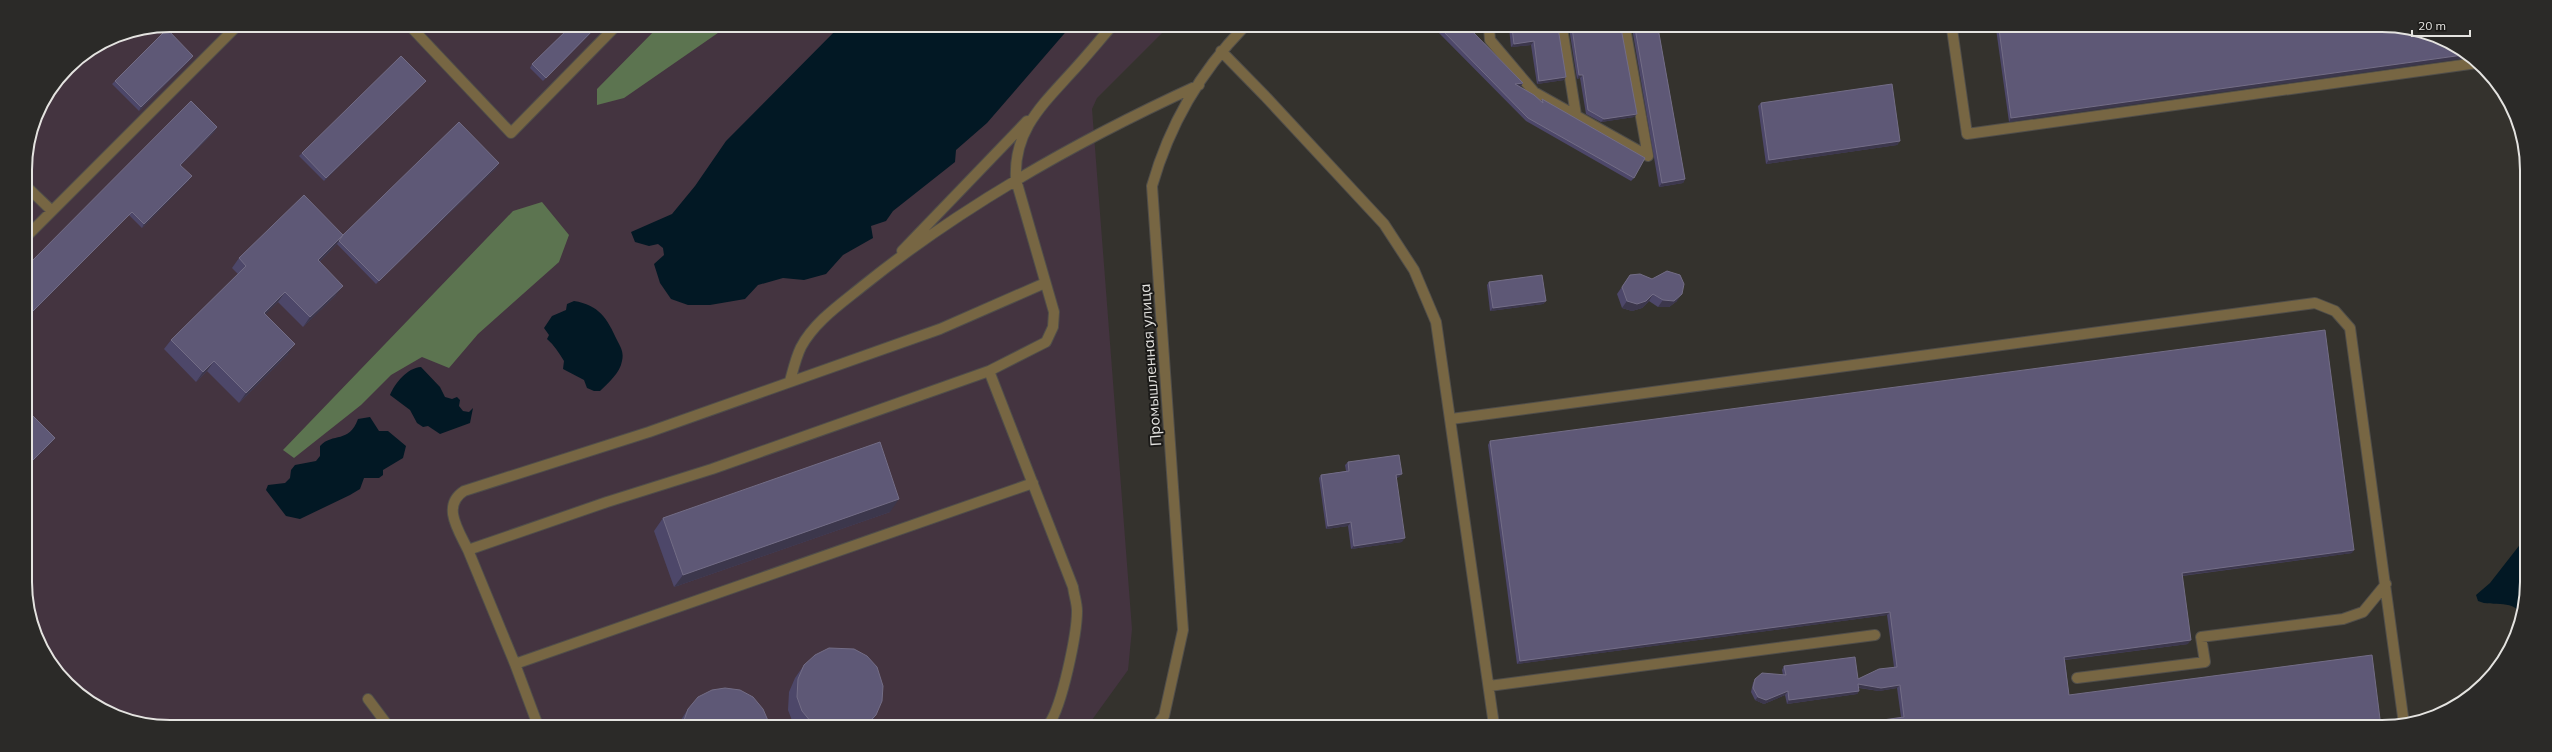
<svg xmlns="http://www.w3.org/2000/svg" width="2552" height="752" viewBox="0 0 2552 752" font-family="Mulish,sans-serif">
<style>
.industrial{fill:#443440}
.forest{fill:#5c7450}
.water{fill:#021824}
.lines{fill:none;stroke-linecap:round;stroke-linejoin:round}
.minor-casing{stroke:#504e4a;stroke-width:12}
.minor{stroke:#776643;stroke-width:10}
.wall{fill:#4d4769}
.shaded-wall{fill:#3c374c}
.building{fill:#5e5876;stroke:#736d86}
.labels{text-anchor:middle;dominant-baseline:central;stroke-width:4;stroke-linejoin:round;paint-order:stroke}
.street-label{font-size:15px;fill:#e4e3e0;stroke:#1b1a18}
.rim{fill:none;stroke:#e4e3e0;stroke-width:2}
</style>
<rect width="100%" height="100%" fill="#34322d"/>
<path class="industrial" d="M 170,25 L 1168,27 L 1097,98 L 1092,109 L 1132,629 L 1128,670 L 1089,724 L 132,722 L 67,684 L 40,647 L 28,610 L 25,160 L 36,114 L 68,67 L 114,36 Z"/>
<path class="forest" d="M 659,26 L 728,26 L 624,98 L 597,105 L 597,89 Z
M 542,202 L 569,235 L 559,262 L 478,334 L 449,368 L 422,357 L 391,375 L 361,405 L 294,458 L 283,450 L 513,211 Z"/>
<path class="water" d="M 840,26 L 1070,27 L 987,123 L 956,150 L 955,162 L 893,211 L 886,221 L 871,226 L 873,238 L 843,255 L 826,274 L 804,280 L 783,278 L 758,285 L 745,299 L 710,305 L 688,305 L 671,299 L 660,283 L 654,264 L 664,255 L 663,248 L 658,244 L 649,246 L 635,242 L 631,232 L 672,214 L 695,186 L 726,141 Z
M 574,301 C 599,305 607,318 617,340 C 621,348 624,352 622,361 C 620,373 608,383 600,391 L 594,391 L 587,388 L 584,380 L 563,369 L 564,361 C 559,353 554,345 547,339 L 549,335 L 544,328 L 552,316 L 566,310 L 567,304 Z
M 421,367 L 440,387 L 445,397 L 452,399 L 457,397 L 460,400 L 459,406 L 463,411 L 469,412 L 473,408 L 470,423 L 440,434 L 428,426 L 423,427 L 417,423 L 410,410 L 390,395 C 395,383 407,368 421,367 Z
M 370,417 L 379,431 L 388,431 L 406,446 L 403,458 L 383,470 L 383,475 L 379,478 L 364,478 L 360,489 L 350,495 L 300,519 L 286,516 L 266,490 L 268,485 L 285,483 L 290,478 L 291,470 L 295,465 L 316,461 L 320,456 L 320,446 C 333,432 349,444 358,419 Z
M 2522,542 L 2522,618 C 2516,597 2493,608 2478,601 L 2476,595 L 2490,583 Z"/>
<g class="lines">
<defs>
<path id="minor" d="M 410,26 L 511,133 L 616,26
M 1489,28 L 1490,40 L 1534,92 L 1648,156 L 1625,28
M 1562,28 L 1576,115
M 1952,29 L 1967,134 L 2477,63
M 1221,51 L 1265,96 L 1384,224 L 1414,270 L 1436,322 L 1494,725
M 25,185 L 52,211 L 26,237
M 52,211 L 238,25
M 902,251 L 1027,121
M 989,371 L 1073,587 C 1074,595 1077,603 1077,611 C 1077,634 1062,706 1049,724
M 790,381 C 793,370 796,357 801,347 C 815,321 842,303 864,285 C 966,203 1081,139 1199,85
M 1451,419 L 2315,303 L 2335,311 L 2350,328 L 2404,724
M 468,550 C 459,531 441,506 464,491 L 649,432 L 940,329 L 1045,283
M 515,664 L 468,550 L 607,502 L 712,469 L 989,371 L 1046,342 L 1053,327 L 1054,312 L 1016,180 C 1013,132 1041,106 1071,73 C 1085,58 1098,42 1111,27
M 2077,678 L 2205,662 L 2201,637 L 2343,619 L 2363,612 L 2386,584
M 1489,686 L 1875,635
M 368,699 L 386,723
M 537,723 L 515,664 L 1033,483
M 1158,724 L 1164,716 L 1183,630 L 1152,186 C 1169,126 1201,71 1244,27"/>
</defs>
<use href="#minor" class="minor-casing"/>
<use href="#minor" class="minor"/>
</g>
<path class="wall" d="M 571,26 L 598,26 L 543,81 L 530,68 L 532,64 Z
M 1436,28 L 1469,28 L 1523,83 L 1520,87 L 1541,101 L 1542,99 L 1634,178 L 1631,181 L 1526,121 L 1436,30 Z
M 1509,28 L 1558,28 L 1564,80 L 1537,84 L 1531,45 L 1511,47 Z
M 1569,28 L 1621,28 L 1634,117 L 1601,122 L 1586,114 L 1580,78 L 1577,79 Z
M 1632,28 L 1658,28 L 1685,179 L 1683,183 L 1659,187 Z
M 1996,29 L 2420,30 L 2009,122 Z
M 193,56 L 191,59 L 139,111 L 112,84 L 115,81 Z
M 423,84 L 324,181 L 299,156 L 302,153 Z
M 1761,103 L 1900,141 L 1897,145 L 1766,164 L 1758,106 Z
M 215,131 L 181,165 L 189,180 L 142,228 L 129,215 L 26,267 Z
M 497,167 L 376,284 L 337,244 L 320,261 L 336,295 L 303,327 L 278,302 L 265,314 L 288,354 L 239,403 L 207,371 L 196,382 L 164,349 L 171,340 L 238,274 L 232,268 L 239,258 L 343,235 Z
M 1630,275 L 1677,301 L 1669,307 L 1658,307 L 1649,301 L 1642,308 L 1632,311 L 1622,308 L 1617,294 Z
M 1489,282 L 1546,301 L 1543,304 L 1490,311 L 1487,285 Z
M 1490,441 L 2352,553 L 2182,576 L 2188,644 L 2065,660 L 2069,695 L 1901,717 L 1897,688 L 1879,691 L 1859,688 L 1859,691 L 1857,694 L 1787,704 L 1785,695 L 1764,704 L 1755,700 L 1751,692 L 1753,683 L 1755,679 L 1783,675 L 1782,670 L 1784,666 L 1858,679 L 1894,667 L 1887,615 L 1517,664 L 1488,445 Z
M 1348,462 L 1399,477 L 1396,478 L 1402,542 L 1351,549 L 1348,526 L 1326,529 L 1319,478 L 1321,475 L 1346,471 L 1345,465 Z
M 890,512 L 674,587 L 654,531 L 663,518 Z
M 804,665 L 876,715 L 870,724 L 793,723 L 788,710 L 789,692 L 795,678 Z
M 688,709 L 769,723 L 679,723 Z"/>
<path class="shaded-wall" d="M 597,26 L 598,26 L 543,81 L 546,78 Z
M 1534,41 L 1531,45 L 1511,47 L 1514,44 Z
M 2463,55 L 2468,58 L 2009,122 L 2011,118 Z
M 193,56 L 191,59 L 139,111 L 141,107 Z
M 1579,75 L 1583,75 L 1580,78 L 1577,79 Z
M 1566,77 L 1564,80 L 1537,84 L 1539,81 Z
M 426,81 L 423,84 L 324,181 L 326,178 Z
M 1523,83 L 1520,87 L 1513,88 L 1515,84 Z
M 1637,114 L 1634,117 L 1601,122 L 1604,119 Z
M 217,127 L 215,131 L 178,168 L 180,165 Z
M 1900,141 L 1897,145 L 1766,164 L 1769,160 Z
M 499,163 L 497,167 L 376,284 L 379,281 Z
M 192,176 L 189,180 L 142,228 L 144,224 Z
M 1685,179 L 1683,183 L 1659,187 L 1662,183 Z
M 132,212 L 129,215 L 26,319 L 26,318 Z
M 343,235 L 336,245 L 311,270 L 318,260 Z
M 343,286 L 336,295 L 303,327 L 310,317 Z
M 285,292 L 278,302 L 257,323 L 264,313 Z
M 1653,294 L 1649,301 L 1642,308 L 1632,311 L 1622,308 L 1627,301 Z
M 1682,294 L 1677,301 L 1669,307 L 1658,307 L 1663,300 Z
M 1546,301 L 1543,304 L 1490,311 L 1493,308 Z
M 295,344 L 288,354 L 239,403 L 246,393 Z
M 214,361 L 207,371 L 196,382 L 203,372 Z
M 55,438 L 52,442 L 27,467 L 27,466 Z
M 1402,474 L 1399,477 L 1393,478 L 1396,475 Z
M 899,499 L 890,512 L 674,587 L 683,575 Z
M 1351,522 L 1348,526 L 1326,529 L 1328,526 Z
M 1405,538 L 1402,542 L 1351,549 L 1354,546 Z
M 2354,550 L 2352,553 L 2179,576 L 2182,573 Z
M 1890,612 L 1887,615 L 1517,664 L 1520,661 Z
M 2191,640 L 2188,644 L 2062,660 L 2064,657 Z
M 1858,684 L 1900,685 L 1897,688 L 1879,691 L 1856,687 Z
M 1788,691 L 1785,695 L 1764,704 L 1755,700 L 1758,697 Z
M 1859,691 L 1857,694 L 1787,704 L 1789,700 Z
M 876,715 L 870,724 L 867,724 Z"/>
<path class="building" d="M 571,26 L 597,26 L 546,78 L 532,64 Z
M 1440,28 L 1469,28 L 1523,83 L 1515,84 L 1534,95 L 1543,103 L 1542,99 L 1645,158 L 1634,178 L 1528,118 Z
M 1512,28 L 1558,28 L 1566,77 L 1539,81 L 1534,41 L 1514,44 Z
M 1572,28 L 1621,28 L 1637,114 L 1604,119 L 1588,110 L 1583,75 L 1579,75 Z
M 1635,28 L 1658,28 L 1685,179 L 1662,183 Z
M 167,29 L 193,56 L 141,107 L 115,81 Z
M 1999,29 L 2420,30 L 2463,55 L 2011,118 Z
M 401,56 L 426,81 L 326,178 L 302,153 Z
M 1892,84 L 1900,141 L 1769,160 L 1761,103 Z
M 191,101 L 217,127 L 180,165 L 192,176 L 144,224 L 132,212 L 26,318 L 26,267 Z
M 459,122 L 499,163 L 379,281 L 339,241 L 343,235 Z
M 304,195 L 343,235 L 318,260 L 343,286 L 310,317 L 285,292 L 264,313 L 295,344 L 246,393 L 214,361 L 203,372 L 171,340 L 246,266 L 239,258 Z
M 1667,271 L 1680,275 L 1684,284 L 1682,294 L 1674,301 L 1663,300 L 1653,294 L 1646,301 L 1637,304 L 1627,301 L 1622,287 L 1630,275 L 1640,274 L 1652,279 Z
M 1542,275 L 1546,301 L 1493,308 L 1489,282 Z
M 2325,330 L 2354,550 L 2182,573 L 2191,640 L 2064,657 L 2069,695 L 2372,655 L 2381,727 L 1840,726 L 1904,717 L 1900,685 L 1881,688 L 1858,684 L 1859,691 L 1789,700 L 1788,691 L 1766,700 L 1758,697 L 1753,688 L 1755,679 L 1762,673 L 1786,675 L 1784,666 L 1855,657 L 1858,679 L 1879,669 L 1897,667 L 1890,612 L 1520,661 L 1490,441 Z
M 27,410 L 55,438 L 27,466 Z
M 880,442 L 899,499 L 683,575 L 663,518 Z
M 1399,455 L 1402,474 L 1396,475 L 1405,538 L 1354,546 L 1351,522 L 1328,526 L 1321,475 L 1349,471 L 1348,462 Z
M 829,648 L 854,649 L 867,656 L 877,667 L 883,686 L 882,701 L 876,715 L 867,724 L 813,724 L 812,723 L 802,711 L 797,697 L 798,679 L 804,665 L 815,655 Z
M 725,688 L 740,690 L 753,697 L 763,709 L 769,723 L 683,723 L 688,709 L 698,697 L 712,690 Z"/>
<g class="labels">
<g class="street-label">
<text transform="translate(1150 365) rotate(-94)">Промышленная улица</text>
</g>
</g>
<path d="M0 0H2552V752H0ZM170 32H2382A138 138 0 0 1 2520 170V582A138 138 0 0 1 2382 720H170A138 138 0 0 1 32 582V170A138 138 0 0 1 170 32Z" fill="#2b2a28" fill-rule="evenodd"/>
<path class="rim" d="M170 32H2382A138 138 0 0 1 2520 170V582A138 138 0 0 1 2382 720H170A138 138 0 0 1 32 582V170A138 138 0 0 1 170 32Z"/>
<path d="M2412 30v6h58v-6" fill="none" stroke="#e4e3e0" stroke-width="2"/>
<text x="2418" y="30" font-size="12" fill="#e4e3e0" stroke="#1b1a18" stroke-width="3" paint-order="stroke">20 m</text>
</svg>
